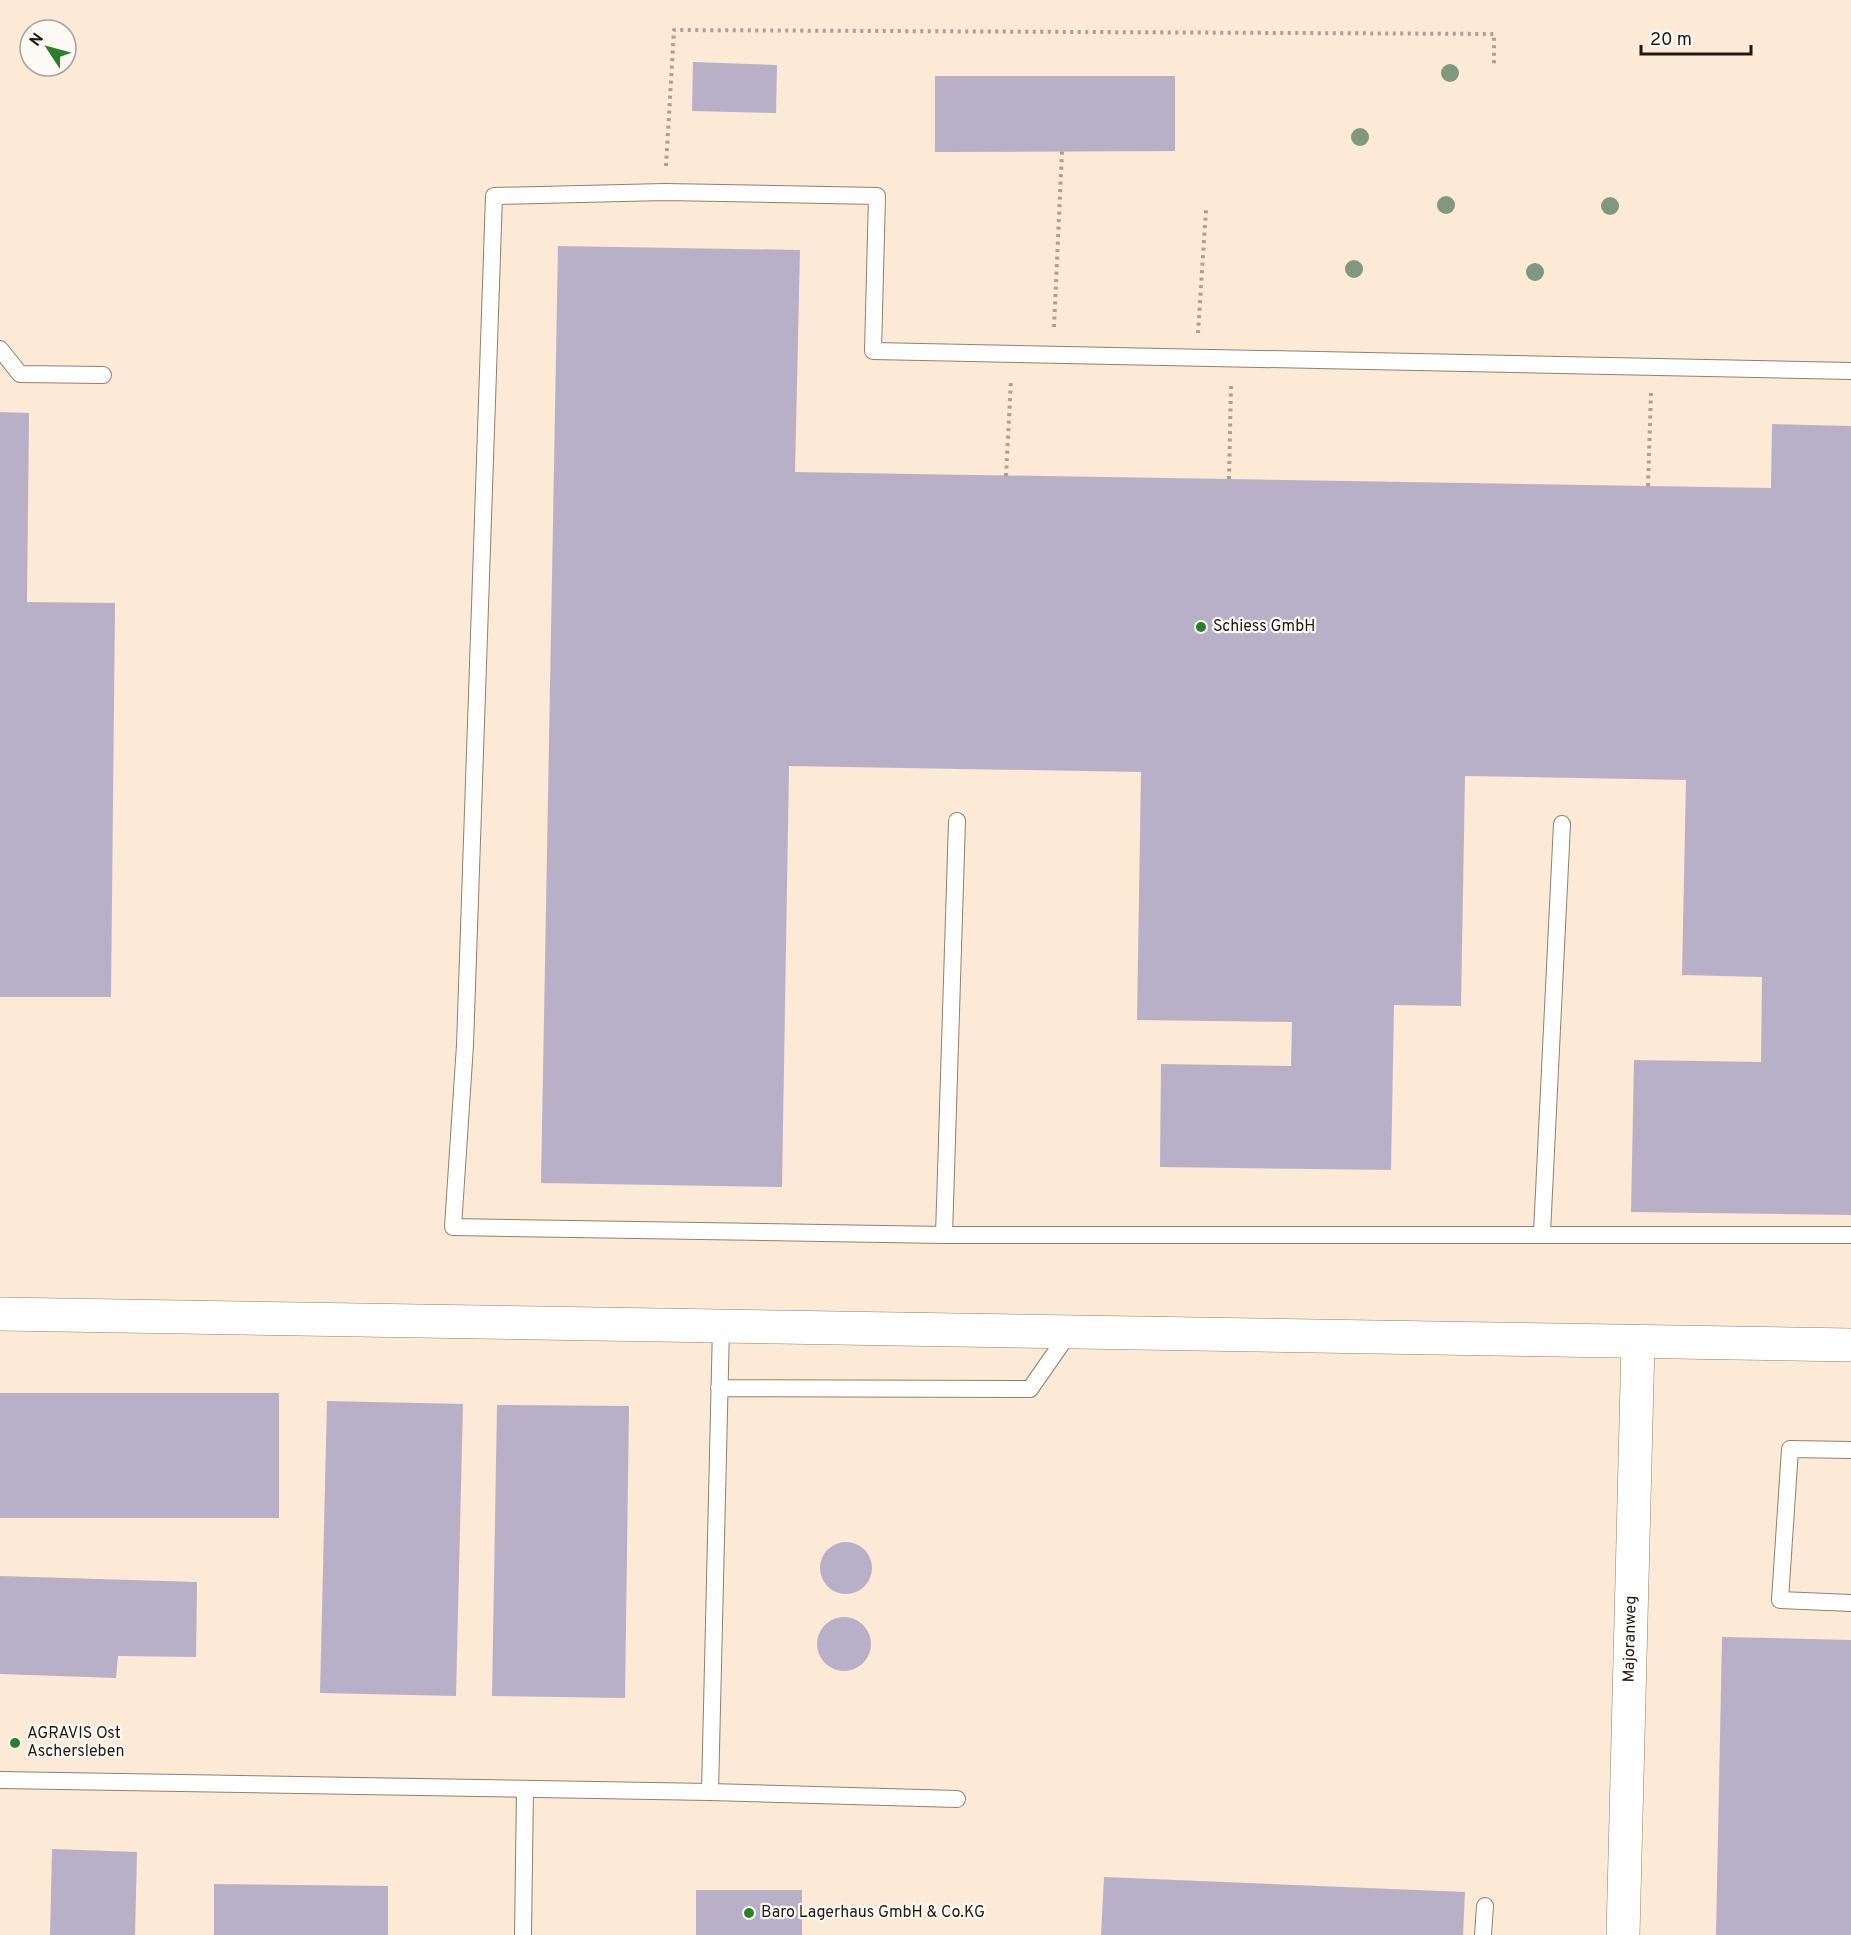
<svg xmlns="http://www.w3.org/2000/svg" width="1851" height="1935" viewBox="0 0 1851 1935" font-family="Overpass,sans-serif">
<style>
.building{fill:#b8b0c7}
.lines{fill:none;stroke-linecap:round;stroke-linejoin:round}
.lane-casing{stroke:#92806f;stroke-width:18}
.street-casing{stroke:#92806f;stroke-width:34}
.path{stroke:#ae9f91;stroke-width:4;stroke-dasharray:3 4.5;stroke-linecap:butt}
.lane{stroke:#fff;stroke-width:16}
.street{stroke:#fff;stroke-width:33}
.tree{fill:#81987e}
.poi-dot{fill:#2c7e29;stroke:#fdf9f5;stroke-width:2}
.labels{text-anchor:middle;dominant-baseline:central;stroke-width:4.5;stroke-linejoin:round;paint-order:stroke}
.poi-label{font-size:16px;fill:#211a13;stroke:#fdf9f5;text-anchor:start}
.street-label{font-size:16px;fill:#211a13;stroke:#fdf9f5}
</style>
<rect width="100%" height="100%" fill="#fce9d6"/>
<path class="building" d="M 693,62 L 777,65 L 776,113 L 692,111 Z
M 935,76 L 1175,76 L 1175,151 L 935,152 Z
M 558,246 L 800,250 L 795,472 L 1771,488 L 1772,424 L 1851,426 L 1851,1215 L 1631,1212 L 1634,1060 L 1761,1062 L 1762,977 L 1682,975 L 1686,780 L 1465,776 L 1461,1006 L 1394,1005 L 1391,1170 L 1160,1167 L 1161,1064 L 1291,1066 L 1292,1022 L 1137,1020 L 1141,772 L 789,766 L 782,1187 L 541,1183 Z
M 0,412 L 29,413 L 27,602 L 115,603 L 111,997 L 0,997 Z
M 0,1393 L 279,1393 L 279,1518 L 0,1518 Z
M 327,1401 L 463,1404 L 456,1696 L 320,1693 Z
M 497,1405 L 629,1406 L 625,1698 L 492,1696 Z
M820 1568a26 26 0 1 1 52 0a26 26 0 1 1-52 0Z
M 0,1576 L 197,1582 L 196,1657 L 118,1656 L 116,1678 L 0,1674 Z
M817 1644a27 27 0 1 1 54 0a27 27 0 1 1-54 0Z
M 1722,1637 L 1851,1640 L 1851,1935 L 1716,1935 Z
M 52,1849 L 137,1852 L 135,1935 L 50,1935 Z
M 1104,1877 L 1465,1892 L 1463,1935 L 1101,1935 Z
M 214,1884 L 388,1886 L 388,1935 L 214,1935 Z
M 696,1890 L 802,1890 L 802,1935 L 696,1935 Z"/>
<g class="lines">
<defs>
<path id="lane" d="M 0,349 L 20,374 L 103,375
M 1851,371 L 873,351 L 877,196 L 665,192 L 494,196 L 465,1045 L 453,1227 L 944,1235 L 1851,1235
M 1542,1233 L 1562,824
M 944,1235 L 957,821
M 719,1388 L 1030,1389 L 1069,1333
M 1851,1450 L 1790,1449 L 1780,1600 L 1851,1603
M 0,1780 L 710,1792 L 721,1327
M 710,1792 L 957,1799
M 523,1935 L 525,1789
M 1483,1935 L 1485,1906"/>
<g id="street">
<path d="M 0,1314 L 1851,1345"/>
<path id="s1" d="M 1623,1935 L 1638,1343"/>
</g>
</defs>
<use href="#lane" class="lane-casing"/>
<use href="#street" class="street-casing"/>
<path class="path" d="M 666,166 L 674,30 L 1494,34 L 1494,64
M 1054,327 L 1062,151
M 1198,333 L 1206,210
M 1006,476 L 1011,380
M 1229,479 L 1231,384
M 1648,486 L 1651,393"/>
<use href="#lane" class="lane"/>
<use href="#street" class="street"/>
</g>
<g class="tree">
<circle cx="1450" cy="73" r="9"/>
<circle cx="1360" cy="137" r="9"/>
<circle cx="1446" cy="205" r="9"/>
<circle cx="1610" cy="206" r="9"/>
<circle cx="1354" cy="269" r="9"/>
<circle cx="1535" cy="272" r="9"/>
</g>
<g class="poi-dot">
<circle cx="1201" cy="627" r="6"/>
<circle cx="15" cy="1743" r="6"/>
<circle cx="749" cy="1913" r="6"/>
</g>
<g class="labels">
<g class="poi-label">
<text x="1213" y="627">Schiess GmbH</text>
<text x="27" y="1734">AGRAVIS Ost<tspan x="27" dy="18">Aschersleben</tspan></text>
<text x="761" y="1913">Baro Lagerhaus GmbH &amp; Co.KG</text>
</g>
<g class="street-label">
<text stroke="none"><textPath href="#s1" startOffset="296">Majoranweg</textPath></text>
</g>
</g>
<g transform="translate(48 48) rotate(306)"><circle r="28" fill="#fdf9f5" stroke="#a5a09b" stroke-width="1.5"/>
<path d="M0-4.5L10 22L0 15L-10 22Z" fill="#2c7e29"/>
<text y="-9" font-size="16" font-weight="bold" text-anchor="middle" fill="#211a13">N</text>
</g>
<path d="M1641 45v9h110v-9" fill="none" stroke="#211a13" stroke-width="3"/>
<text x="1650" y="45" font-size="18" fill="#211a13" stroke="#fdf9f5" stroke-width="4.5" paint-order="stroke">20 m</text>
</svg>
